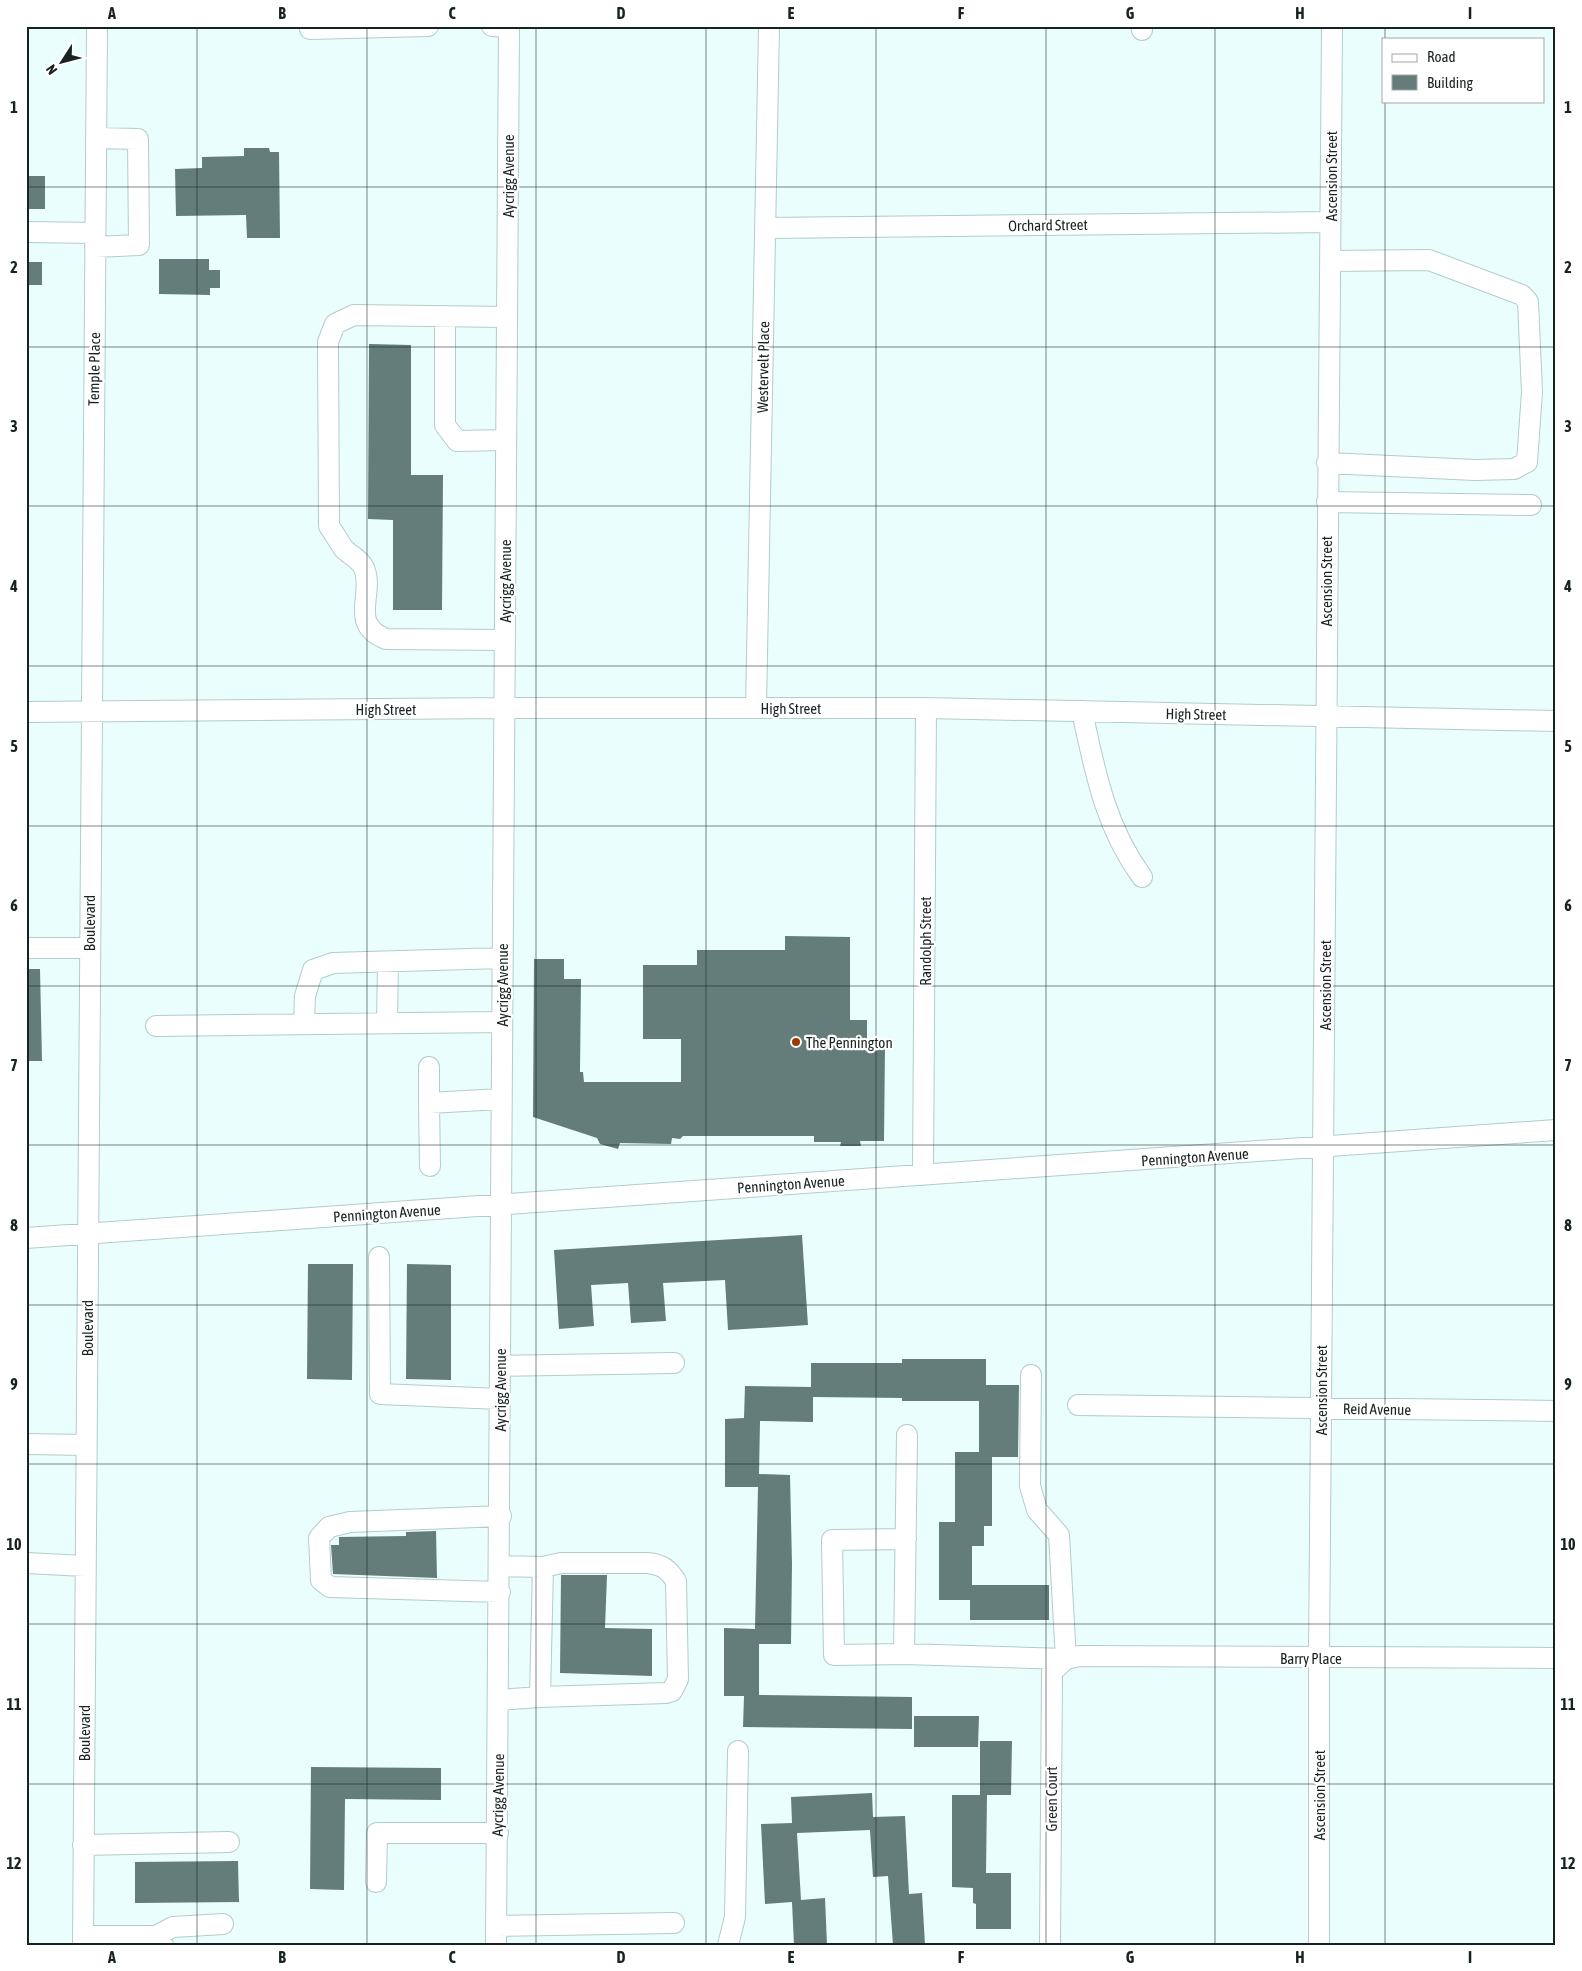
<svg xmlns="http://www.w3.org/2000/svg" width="1582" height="1971" viewBox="0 0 1582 1971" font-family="'Asap Condensed',sans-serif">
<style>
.building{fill:#647c7a}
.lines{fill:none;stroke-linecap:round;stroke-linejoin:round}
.minor-casing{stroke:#b3cccb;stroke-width:22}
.minor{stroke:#fff;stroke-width:20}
.grid{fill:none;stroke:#182221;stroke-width:1;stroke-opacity:0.55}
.poi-dot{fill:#9c3900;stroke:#fff;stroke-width:2}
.labels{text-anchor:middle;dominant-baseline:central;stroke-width:4.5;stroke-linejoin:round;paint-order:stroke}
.street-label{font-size:15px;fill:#182221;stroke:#fff}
.poi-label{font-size:15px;fill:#182221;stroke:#fff;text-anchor:start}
.neatline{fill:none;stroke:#182221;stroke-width:2}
.grid-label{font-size:16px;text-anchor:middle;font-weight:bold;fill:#182221}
</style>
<rect width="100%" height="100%" fill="#e9fefd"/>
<path class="building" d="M 244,148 L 269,148 L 270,152 L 279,152 L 280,238 L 247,238 L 246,215 L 176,216 L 175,169 L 202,168 L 202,157 L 244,156 Z
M 26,176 L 45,176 L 45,209 L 26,209 Z
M 159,259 L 209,259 L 209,270 L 220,270 L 220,288 L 210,288 L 210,295 L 159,294 Z
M 26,262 L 42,262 L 42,285 L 26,285 Z
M 369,344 L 411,345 L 411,475 L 443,475 L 442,610 L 393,610 L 393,520 L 368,519 Z
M 785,936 L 850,937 L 850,1020 L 867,1020 L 867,1045 L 885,1045 L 884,1141 L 860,1141 L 861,1146 L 840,1146 L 841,1142 L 814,1142 L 814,1136 L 683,1136 L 680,1139 L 672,1138 L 671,1144 L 620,1143 L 618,1149 L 600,1144 L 597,1138 L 533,1117 L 534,959 L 564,959 L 564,979 L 581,979 L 580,1072 L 583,1072 L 584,1082 L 681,1082 L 681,1039 L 643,1039 L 643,965 L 697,965 L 697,950 L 785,950 Z
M 26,969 L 40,969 L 42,1061 L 26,1061 Z
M 802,1235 L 808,1325 L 728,1330 L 725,1280 L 663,1283 L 666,1321 L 631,1323 L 628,1283 L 591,1285 L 594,1326 L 559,1329 L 554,1250 Z
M 308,1264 L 353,1264 L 352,1380 L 307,1379 Z
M 407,1264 L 451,1265 L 451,1380 L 406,1379 Z
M 902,1359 L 986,1359 L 986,1385 L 1019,1385 L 1018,1457 L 992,1457 L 992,1526 L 984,1526 L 984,1546 L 972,1546 L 972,1585 L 1049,1585 L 1049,1620 L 970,1620 L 970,1600 L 939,1600 L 939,1522 L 955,1522 L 955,1452 L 979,1452 L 979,1401 L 902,1401 L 902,1398 L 813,1397 L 813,1422 L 760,1421 L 759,1474 L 790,1475 L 792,1564 L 791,1644 L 759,1644 L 759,1695 L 912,1697 L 912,1729 L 743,1727 L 744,1696 L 724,1696 L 724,1628 L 755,1629 L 758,1487 L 725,1487 L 725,1419 L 744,1418 L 745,1386 L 811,1387 L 811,1363 L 902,1363 Z
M 436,1531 L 437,1578 L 333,1574 L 331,1545 L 339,1545 L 339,1537 L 406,1536 L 406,1532 Z
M 561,1575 L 607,1575 L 605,1628 L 652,1629 L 652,1676 L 560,1673 Z
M 914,1716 L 979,1716 L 978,1747 L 914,1747 Z
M 980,1741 L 1012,1741 L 1011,1795 L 987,1795 L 986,1873 L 1011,1873 L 1011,1929 L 976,1929 L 976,1904 L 973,1903 L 973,1888 L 952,1887 L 952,1795 L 980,1795 Z
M 311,1767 L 441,1768 L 441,1800 L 345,1799 L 344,1890 L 310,1889 Z
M 872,1793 L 873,1817 L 905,1816 L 909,1894 L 922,1893 L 925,1945 L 893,1945 L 888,1876 L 873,1877 L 870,1830 L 797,1833 L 801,1900 L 825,1898 L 827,1945 L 794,1945 L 792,1902 L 765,1904 L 761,1824 L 792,1823 L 791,1797 Z
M 238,1861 L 239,1902 L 135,1903 L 135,1862 Z"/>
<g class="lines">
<defs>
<path id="minor" d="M 492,26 L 509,27
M 1142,26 L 1142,30
M 310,29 L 428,26
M 765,228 L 1330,222
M 26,232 L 95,233
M 95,247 L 139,245 L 138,139 L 96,138
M 445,316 L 445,425 L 457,441 L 506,440
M 1327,463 L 1475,470 L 1514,469 L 1527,462 L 1532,392 L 1528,302 L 1522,295 L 1429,260 L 1330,261
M 1327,502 L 1531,505
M 504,640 L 386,639 C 348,624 375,594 364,568 C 360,559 350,555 344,549 C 339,542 334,533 329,526 L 328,342 L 335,324 L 354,315 L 507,317
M 756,708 L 769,26
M 1082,711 C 1095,772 1105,826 1142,877
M 26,712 L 504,708 L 926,708 L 1556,721
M 26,948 L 89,948
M 387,1023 L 388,962
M 304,1024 L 305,996 L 313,970 L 333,963 L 502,958
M 156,1026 L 502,1022
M 429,1067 L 429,1103
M 430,1166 L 429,1103 L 501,1099
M 923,1175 L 926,708
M 26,1238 L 1556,1130
M 379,1257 L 380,1394 L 500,1399
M 500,1366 L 674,1363
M 1031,1375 L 1030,1486 L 1037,1510 L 1059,1535 L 1066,1659
M 1078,1405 L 1556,1411
M 907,1435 L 904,1654 L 1066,1659 L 1080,1656 L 1556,1658
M 26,1444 L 86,1445
M 26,1563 L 85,1566
M 500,1592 L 330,1587 L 321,1580 L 319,1538 L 329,1527 L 350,1522 L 501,1516
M 904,1654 L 834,1655 L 832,1540 L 906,1539
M 540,1697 L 666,1693 L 672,1691 L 678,1679 L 676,1581 C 668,1569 663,1565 648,1563 L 561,1563 L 543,1567
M 499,1700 L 540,1697 L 543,1567 L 500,1566
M 83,1845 L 229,1842
M 376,1882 L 377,1833 L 498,1833
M 497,1926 L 674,1923
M 83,1936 L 156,1936 L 163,1945
M 156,1936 L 173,1927 L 223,1924
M 83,1945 L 97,26
M 496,1945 L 509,26
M 728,1945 L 735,1917 L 738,1751
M 1050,1945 L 1052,1672 L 1066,1659
M 1319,1945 L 1319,1658 L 1332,26"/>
</defs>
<use href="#minor" class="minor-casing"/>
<use href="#minor" class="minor"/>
</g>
<path class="grid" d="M 197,26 L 197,1945M 367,26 L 367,1945M 536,26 L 536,1945M 706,26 L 706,1945M 876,26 L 876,1945M 1046,26 L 1046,1945M 1215,26 L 1215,1945M 1385,26 L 1385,39M 1385,101 L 1385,1945M 26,187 L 1556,187M 26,347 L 1556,347M 26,506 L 1556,506M 26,666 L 1556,666M 26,826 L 1556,826M 26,986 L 1556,986M 26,1145 L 1556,1145M 26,1305 L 1556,1305M 26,1464 L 1556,1464M 26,1624 L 1556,1624M 26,1784 L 1556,1784"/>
<circle class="poi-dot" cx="796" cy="1042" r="5"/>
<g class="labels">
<g class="street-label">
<text transform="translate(508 176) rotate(-90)">Aycrigg Avenue</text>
<text transform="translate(1331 176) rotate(-90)">Ascension Street</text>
<text transform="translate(1048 225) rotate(-1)">Orchard Street</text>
<text transform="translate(763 367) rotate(-89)">Westervelt Place</text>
<text transform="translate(94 369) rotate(-89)">Temple Place</text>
<text transform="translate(505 581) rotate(-90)">Aycrigg Avenue</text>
<text transform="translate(1326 581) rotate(-90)">Ascension Street</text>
<text x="791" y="708">High Street</text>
<text x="386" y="709">High Street</text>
<text transform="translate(1196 714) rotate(1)">High Street</text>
<text transform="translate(89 923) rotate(-90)">Boulevard</text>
<text transform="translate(925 941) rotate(-90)">Randolph Street</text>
<text transform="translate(502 985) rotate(-90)">Aycrigg Avenue</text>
<text transform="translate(1325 985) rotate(-90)">Ascension Street</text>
<text transform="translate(1195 1157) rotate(-4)">Pennington Avenue</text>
<text transform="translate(791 1184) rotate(-4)">Pennington Avenue</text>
<text transform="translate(387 1213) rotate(-4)">Pennington Avenue</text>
<text transform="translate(87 1328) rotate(-90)">Boulevard</text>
<text transform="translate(500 1390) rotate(-90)">Aycrigg Avenue</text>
<text transform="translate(1321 1390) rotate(-90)">Ascension Street</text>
<text transform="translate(1377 1409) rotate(1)">Reid Avenue</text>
<text x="1311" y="1658">Barry Place</text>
<text transform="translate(84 1733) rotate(-90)">Boulevard</text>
<text transform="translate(498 1795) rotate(-89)">Aycrigg Avenue</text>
<text transform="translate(1319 1795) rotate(-90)">Ascension Street</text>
<text transform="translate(1051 1799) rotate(-90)">Green Court</text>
</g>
<g class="poi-label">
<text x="806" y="1042">The Pennington</text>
</g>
</g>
<rect width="1582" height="1971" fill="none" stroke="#ffffff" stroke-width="55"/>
<rect x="1382" y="38" width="162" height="65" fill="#ffffff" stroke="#a3a7a6"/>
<rect x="1392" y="54" width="25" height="8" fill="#ffffff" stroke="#a3a7a6"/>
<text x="1427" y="62" font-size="15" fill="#182221">Road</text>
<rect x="1392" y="75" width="25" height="15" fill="#647c7a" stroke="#a3a7a6"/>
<text x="1427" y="88" font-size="15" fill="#182221">Building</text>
<g transform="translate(62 62) rotate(234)" stroke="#ffffff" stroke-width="4" paint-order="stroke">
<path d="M0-4L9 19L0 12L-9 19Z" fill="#182221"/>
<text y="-8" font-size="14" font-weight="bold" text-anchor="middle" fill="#182221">N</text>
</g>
<rect x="28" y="28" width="1526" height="1916" class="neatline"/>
<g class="grid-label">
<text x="112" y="19">A</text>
<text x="282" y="19">B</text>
<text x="452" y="19">C</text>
<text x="621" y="19">D</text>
<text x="791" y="19">E</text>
<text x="961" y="19">F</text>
<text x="1130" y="19">G</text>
<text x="1300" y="19">H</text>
<text x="1470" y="19">I</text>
<text x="14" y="113">1</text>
<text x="1568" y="113">1</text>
<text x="14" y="273">2</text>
<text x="1568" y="273">2</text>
<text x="14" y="432">3</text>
<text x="1568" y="432">3</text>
<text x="14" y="592">4</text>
<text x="1568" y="592">4</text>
<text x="14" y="752">5</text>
<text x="1568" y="752">5</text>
<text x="14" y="911">6</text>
<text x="1568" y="911">6</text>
<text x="14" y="1071">7</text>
<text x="1568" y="1071">7</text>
<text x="14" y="1231">8</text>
<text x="1568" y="1231">8</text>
<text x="14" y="1390">9</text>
<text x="1568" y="1390">9</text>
<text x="14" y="1550">10</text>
<text x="1568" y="1550">10</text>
<text x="14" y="1710">11</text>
<text x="1568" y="1710">11</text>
<text x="14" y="1869">12</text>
<text x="1568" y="1869">12</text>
<text x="112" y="1963">A</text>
<text x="282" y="1963">B</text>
<text x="452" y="1963">C</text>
<text x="621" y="1963">D</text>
<text x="791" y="1963">E</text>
<text x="961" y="1963">F</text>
<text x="1130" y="1963">G</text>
<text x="1300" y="1963">H</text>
<text x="1470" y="1963">I</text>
</g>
</svg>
